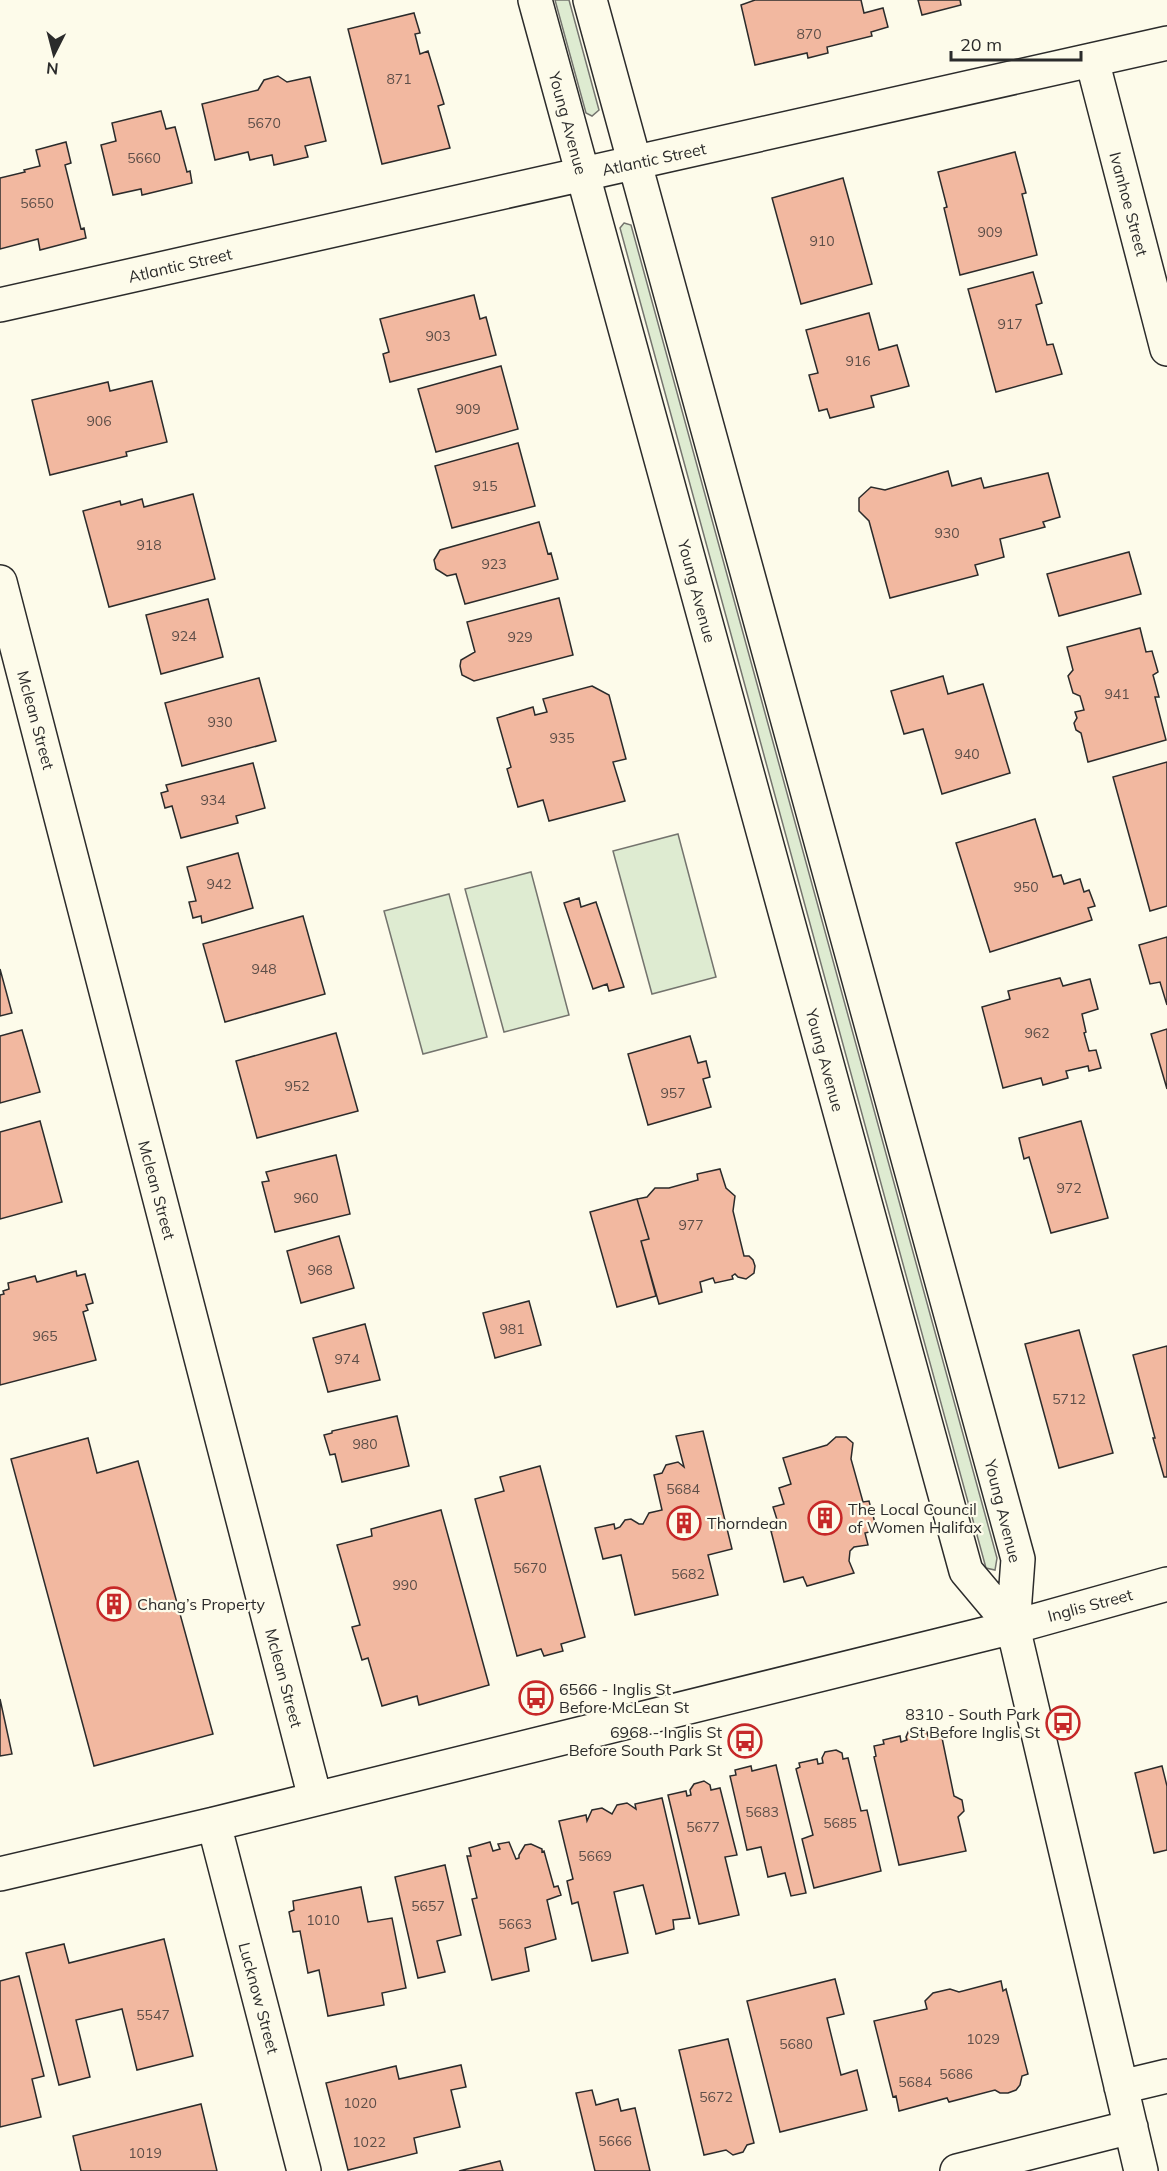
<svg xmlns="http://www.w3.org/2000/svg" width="1167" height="2171" viewBox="0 0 1167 2171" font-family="Mulish,sans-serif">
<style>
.green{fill:#deebd1;stroke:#74746e;stroke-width:1.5}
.building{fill:#f2b8a0;stroke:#2b2b2b;stroke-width:1.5}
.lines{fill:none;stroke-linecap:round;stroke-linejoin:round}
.minor-casing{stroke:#2b2b2b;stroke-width:36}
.minor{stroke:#fdfbea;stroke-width:33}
.labels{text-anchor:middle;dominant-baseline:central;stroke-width:4.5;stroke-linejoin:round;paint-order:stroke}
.number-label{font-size:14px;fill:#5d4e48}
.street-label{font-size:16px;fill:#2b2b2b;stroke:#fdfbea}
.poi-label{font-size:16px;fill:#2b2b2b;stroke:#fdfbea;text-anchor:start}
</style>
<rect width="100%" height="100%" fill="#fdfbea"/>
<path class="green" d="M 555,0 L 569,0 L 599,110 L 592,116 L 586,113 Z
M 624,223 L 631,225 L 997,1558 L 995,1570 L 986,1568 L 620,228 Z
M 678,834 L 716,977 L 652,994 L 613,851 Z
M 531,872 L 569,1015 L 504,1032 L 465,889 Z
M 449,894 L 487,1037 L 423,1054 L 384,911 Z"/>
<path class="building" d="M 755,0 L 861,0 L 864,13 L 883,8 L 888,27 L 871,32 L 872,36 L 827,47 L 828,53 L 808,58 L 807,53 L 755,65 L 741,5 Z
M 918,0 L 960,0 L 961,5 L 922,15 Z
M 414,13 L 420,33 L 415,34 L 420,54 L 428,51 L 444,104 L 438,106 L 450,148 L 382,164 L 348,29 Z
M 278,76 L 287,82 L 310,77 L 326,141 L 305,146 L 308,157 L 274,165 L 272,155 L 250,160 L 248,152 L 215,160 L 202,104 L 258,90 L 264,80 Z
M 161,111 L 166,129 L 175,127 L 187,172 L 190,171 L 192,183 L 142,195 L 141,189 L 113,195 L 101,145 L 116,141 L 112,123 Z
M 66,142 L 71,163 L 65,165 L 81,229 L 84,228 L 86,238 L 40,250 L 38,239 L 0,249 L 0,178 L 25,172 L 24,170 L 40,166 L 36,150 Z
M 1015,152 L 1026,193 L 1022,194 L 1037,255 L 960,275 L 944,208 L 947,207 L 938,172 Z
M 843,178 L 872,284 L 801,304 L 772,198 Z
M 1033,272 L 1042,303 L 1036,305 L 1047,345 L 1053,344 L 1062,374 L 996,392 L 968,289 Z
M 474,295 L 480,319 L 486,317 L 496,355 L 390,382 L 383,354 L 389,352 L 380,319 Z
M 869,313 L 879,350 L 897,345 L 909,386 L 871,396 L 874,407 L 830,418 L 827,409 L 819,411 L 809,375 L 818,373 L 806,330 Z
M 501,366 L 518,429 L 436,452 L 418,389 Z
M 152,381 L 167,442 L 126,452 L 127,456 L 50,475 L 32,400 L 108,382 L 110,391 Z
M 518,443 L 535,506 L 452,528 L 435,466 Z
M 948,471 L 952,486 L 981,478 L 984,488 L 1048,473 L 1060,517 L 1043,522 L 1045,527 L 1000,539 L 1004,557 L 975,565 L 978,575 L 890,598 L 869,521 L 859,511 L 859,498 L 871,487 L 885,490 Z
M 193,494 L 215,579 L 109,607 L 83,511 L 120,501 L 121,505 L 142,499 L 144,507 Z
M 539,522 L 548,554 L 551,553 L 558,579 L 465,604 L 456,574 L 447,576 L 436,569 L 434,560 L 440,550 Z
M 1129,552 L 1141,594 L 1059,616 L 1047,574 Z
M 559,598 L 573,655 L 474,681 L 462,675 L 460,666 L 461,660 L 475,652 L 467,622 Z
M 208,599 L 223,657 L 161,674 L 146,615 Z
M 1140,628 L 1146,652 L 1152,651 L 1158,672 L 1153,675 L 1159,697 L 1155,697 L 1166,740 L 1088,762 L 1081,733 L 1076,730 L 1074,723 L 1077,718 L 1075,712 L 1084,710 L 1080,696 L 1073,693 L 1068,676 L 1073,670 L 1067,647 Z
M 943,676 L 948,694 L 983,684 L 1010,773 L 942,794 L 923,729 L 904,734 L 891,691 Z
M 259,678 L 276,741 L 182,766 L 165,703 Z
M 592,686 L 609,695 L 626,759 L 613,762 L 625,801 L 549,821 L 543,800 L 518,807 L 507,769 L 511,767 L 497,718 L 533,707 L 535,715 L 547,712 L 543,699 Z
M 1167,762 L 1167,906 L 1150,911 L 1113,777 Z
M 253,763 L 265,808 L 236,816 L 238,823 L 181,838 L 172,806 L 165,808 L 161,793 L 168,791 L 166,785 Z
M 1035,819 L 1053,877 L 1061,875 L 1064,884 L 1080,879 L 1084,892 L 1089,890 L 1095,906 L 1088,908 L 1092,920 L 990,952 L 956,843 Z
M 238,853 L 253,908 L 202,923 L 201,916 L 193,918 L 189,902 L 196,901 L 187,867 Z
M 579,898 L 581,907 L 596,902 L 624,987 L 609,991 L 607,984 L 593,989 L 564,903 Z
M 303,916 L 325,994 L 225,1022 L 203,944 Z
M 1167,937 L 1167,1005 L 1160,982 L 1150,984 L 1139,945 Z
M 0,969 L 12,1013 L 0,1016 Z
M 1060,978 L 1063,986 L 1090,979 L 1098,1009 L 1082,1014 L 1086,1032 L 1084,1033 L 1089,1051 L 1096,1050 L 1101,1068 L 1089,1071 L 1088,1066 L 1066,1071 L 1068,1078 L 1043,1085 L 1041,1078 L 1003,1088 L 982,1007 L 1010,999 L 1008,991 Z
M 1167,1029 L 1167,1089 L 1151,1034 Z
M 22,1030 L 40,1092 L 0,1103 L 0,1036 Z
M 336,1033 L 358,1111 L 257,1138 L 236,1061 Z
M 690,1036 L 698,1063 L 706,1061 L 710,1077 L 703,1079 L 711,1107 L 648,1125 L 628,1054 Z
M 40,1121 L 62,1202 L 0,1219 L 0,1132 Z
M 1081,1121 L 1108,1218 L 1051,1233 L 1029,1157 L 1024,1159 L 1019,1138 Z
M 336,1155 L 350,1214 L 275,1232 L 262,1182 L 269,1181 L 266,1172 Z
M 720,1169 L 726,1188 L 735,1196 L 733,1211 L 744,1256 L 749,1256 L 753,1260 L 755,1266 L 754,1273 L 746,1279 L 738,1277 L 735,1274 L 732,1276 L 733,1279 L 715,1283 L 713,1278 L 700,1282 L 702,1292 L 659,1304 L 641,1241 L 649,1239 L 637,1199 L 647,1197 L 655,1188 L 669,1188 L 698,1180 L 697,1174 Z
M 637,1199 L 649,1239 L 641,1241 L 656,1296 L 617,1307 L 590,1212 Z
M 339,1236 L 354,1288 L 301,1303 L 287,1251 Z
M 76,1271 L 77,1276 L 85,1274 L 93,1303 L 86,1305 L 88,1310 L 83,1312 L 96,1360 L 0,1385 L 0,1295 L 4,1294 L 3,1291 L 9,1289 L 8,1283 L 35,1276 L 37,1282 Z
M 529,1301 L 541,1345 L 495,1358 L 483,1313 Z
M 365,1324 L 380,1380 L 328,1392 L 313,1338 Z
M 1079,1330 L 1113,1453 L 1059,1468 L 1025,1344 Z
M 1167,1346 L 1167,1477 L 1164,1477 L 1153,1438 L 1155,1438 L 1133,1355 Z
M 397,1416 L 409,1466 L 342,1482 L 335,1454 L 330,1455 L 324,1435 L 332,1433 L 332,1431 Z
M 703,1431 L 732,1549 L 708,1555 L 718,1595 L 635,1615 L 621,1555 L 603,1559 L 595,1528 L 614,1524 L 615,1529 L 620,1527 L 625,1520 L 631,1519 L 639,1524 L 643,1524 L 649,1513 L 662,1510 L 654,1475 L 662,1473 L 666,1465 L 678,1462 L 684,1467 L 676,1436 Z
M 836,1437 L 846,1437 L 853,1443 L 851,1459 L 863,1502 L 869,1501 L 877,1530 L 865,1533 L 868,1545 L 854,1547 L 850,1551 L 849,1561 L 854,1573 L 807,1586 L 803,1577 L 784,1582 L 771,1531 L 780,1529 L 773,1507 L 784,1504 L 779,1488 L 791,1484 L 783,1458 L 827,1445 Z
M 88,1438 L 97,1473 L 138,1461 L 213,1734 L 94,1766 L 11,1459 Z
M 540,1466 L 585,1637 L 561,1644 L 563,1651 L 544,1656 L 541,1649 L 517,1656 L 475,1499 L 504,1491 L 500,1477 Z
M 441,1510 L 489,1685 L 419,1705 L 417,1696 L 382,1706 L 368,1658 L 362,1660 L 352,1627 L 360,1625 L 337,1545 L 372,1536 L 371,1529 Z
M 0,1699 L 12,1754 L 0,1756 Z
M 922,1727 L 927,1732 L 928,1736 L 941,1733 L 954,1796 L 962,1800 L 964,1811 L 958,1817 L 966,1851 L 899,1865 L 874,1757 L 876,1756 L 874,1746 L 884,1744 L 883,1740 L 900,1736 L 901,1742 L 907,1740 L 906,1737 L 909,1730 Z
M 836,1750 L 842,1753 L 843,1759 L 848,1758 L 861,1811 L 867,1810 L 881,1871 L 814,1888 L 802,1839 L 813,1835 L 796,1769 L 800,1767 L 799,1763 L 817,1759 L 818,1764 L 823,1763 L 822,1758 L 825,1752 Z
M 776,1765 L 806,1893 L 791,1896 L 785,1873 L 768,1877 L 761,1847 L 747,1850 L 730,1776 L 736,1775 L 735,1770 L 751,1766 L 752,1771 Z
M 1162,1766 L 1167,1786 L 1167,1850 L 1154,1853 L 1135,1773 Z
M 704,1781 L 710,1785 L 711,1790 L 720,1788 L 737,1855 L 725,1857 L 739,1915 L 699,1924 L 668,1795 L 686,1791 L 687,1796 L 691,1795 L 690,1790 L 694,1784 Z
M 662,1798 L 690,1918 L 673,1920 L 674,1929 L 656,1934 L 643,1885 L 614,1892 L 628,1953 L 592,1961 L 578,1902 L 572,1904 L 567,1881 L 573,1879 L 559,1821 L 586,1815 L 587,1821 L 592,1810 L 602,1808 L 612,1814 L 617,1805 L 627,1803 L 636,1809 L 635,1804 Z
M 490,1842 L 493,1851 L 500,1849 L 498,1844 L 509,1842 L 516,1859 L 519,1858 L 519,1855 L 525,1845 L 531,1844 L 542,1849 L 542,1852 L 544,1851 L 554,1887 L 558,1886 L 561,1895 L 547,1900 L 556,1939 L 525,1948 L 529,1971 L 492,1980 L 472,1899 L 477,1898 L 467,1856 L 471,1856 L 469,1848 Z
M 445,1865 L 461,1935 L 437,1941 L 445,1972 L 418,1978 L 395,1877 Z
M 361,1887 L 368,1922 L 392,1918 L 406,1988 L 382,1993 L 384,2005 L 328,2016 L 319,1970 L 308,1973 L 300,1931 L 293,1932 L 289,1912 L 294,1910 L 293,1901 Z
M 164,1939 L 193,2056 L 137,2070 L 122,2009 L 76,2020 L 90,2077 L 59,2085 L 26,1953 L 64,1944 L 69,1963 Z
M 19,1976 L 44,2076 L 32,2079 L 41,2117 L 0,2127 L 0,1981 Z
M 835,1979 L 844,2014 L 827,2018 L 841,2075 L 857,2070 L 867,2110 L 780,2132 L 747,2001 Z
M 1001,1981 L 1003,1991 L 1006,1989 L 1028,2074 L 1022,2076 L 1020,2085 L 1016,2090 L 1008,2093 L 1000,2093 L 995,2090 L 949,2102 L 947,2098 L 899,2111 L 896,2096 L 893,2097 L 874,2021 L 927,2009 L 925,2001 L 933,1993 L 950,1989 L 959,1992 Z
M 728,2039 L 754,2143 L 747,2145 L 743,2152 L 733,2155 L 726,2150 L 704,2155 L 679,2050 Z
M 461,2065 L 466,2087 L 451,2090 L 460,2127 L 414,2138 L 417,2153 L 348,2170 L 326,2083 L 396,2066 L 399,2079 Z
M 592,2090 L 596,2105 L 618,2099 L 621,2111 L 635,2108 L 650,2171 L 595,2171 L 576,2093 Z
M 201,2104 L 217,2171 L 81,2171 L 73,2136 Z
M 500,2161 L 503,2171 L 459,2171 Z"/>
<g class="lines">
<defs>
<path id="minor" d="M 535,0 L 966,1571 L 1013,1627
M 590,0 L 1018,1559 L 1013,1627 L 1141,2171
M 1092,60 L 1167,349
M 0,305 L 1167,43
M 0,582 L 315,1798
M 214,1824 L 304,2171
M 0,1874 L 214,1824 L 1013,1627 L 1167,1584
M 1121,2087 L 1167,2076
M 957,2171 L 1131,2127"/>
</defs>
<use href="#minor" class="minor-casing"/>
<use href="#minor" class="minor"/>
</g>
<defs>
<symbol id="building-ring" viewBox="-11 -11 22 22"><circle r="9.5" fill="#fdfbea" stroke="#c62828" stroke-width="1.5"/><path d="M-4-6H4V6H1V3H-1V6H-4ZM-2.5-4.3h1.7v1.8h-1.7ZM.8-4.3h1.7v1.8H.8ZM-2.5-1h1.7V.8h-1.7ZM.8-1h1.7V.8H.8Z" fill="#c62828"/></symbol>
<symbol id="bus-ring" viewBox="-11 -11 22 22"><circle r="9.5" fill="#fdfbea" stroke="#c62828" stroke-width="1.5"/><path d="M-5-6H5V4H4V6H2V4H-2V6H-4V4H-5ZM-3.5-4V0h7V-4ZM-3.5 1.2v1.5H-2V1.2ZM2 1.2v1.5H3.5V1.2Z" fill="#c62828"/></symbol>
</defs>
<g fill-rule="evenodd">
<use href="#building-ring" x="806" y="1499" width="38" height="38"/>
<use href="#building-ring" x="665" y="1504" width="38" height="38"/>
<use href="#building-ring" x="95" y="1585" width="38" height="38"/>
<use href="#bus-ring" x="517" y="1679" width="38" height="38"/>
<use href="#bus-ring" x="1044" y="1704" width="38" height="38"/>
<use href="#bus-ring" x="726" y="1722" width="38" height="38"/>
</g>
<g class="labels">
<g class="number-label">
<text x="809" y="34">870</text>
<text x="399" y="79">871</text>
<text x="264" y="123">5670</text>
<text x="144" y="158">5660</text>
<text x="37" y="203">5650</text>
<text x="990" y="232">909</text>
<text x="822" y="241">910</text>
<text x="1010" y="324">917</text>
<text x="438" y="336">903</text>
<text x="858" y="361">916</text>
<text x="468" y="409">909</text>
<text x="99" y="421">906</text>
<text x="485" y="486">915</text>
<text x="947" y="533">930</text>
<text x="149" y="545">918</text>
<text x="494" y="564">923</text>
<text x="184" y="636">924</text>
<text x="520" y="637">929</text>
<text x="1117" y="694">941</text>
<text x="220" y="722">930</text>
<text x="562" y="738">935</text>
<text x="967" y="754">940</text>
<text x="213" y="800">934</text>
<text x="219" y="884">942</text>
<text x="1026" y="887">950</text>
<text x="264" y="969">948</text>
<text x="1037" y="1033">962</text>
<text x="297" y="1086">952</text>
<text x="673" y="1093">957</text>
<text x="1069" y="1188">972</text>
<text x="306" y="1198">960</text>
<text x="691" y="1225">977</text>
<text x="320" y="1270">968</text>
<text x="512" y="1329">981</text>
<text x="45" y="1336">965</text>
<text x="347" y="1359">974</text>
<text x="1069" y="1399">5712</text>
<text x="365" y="1444">980</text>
<text x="683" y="1489">5684</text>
<text x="530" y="1568">5670</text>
<text x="688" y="1574">5682</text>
<text x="405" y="1585">990</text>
<text x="762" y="1812">5683</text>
<text x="840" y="1823">5685</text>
<text x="703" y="1827">5677</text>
<text x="595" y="1856">5669</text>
<text x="428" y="1906">5657</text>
<text x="323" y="1920">1010</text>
<text x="515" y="1924">5663</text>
<text x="153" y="2015">5547</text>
<text x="983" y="2039">1029</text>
<text x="796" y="2044">5680</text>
<text x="956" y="2074">5686</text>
<text x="915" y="2082">5684</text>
<text x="716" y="2097">5672</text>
<text x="360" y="2103">1020</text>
<text x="615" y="2141">5666</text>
<text x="369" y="2142">1022</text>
<text x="145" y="2153">1019</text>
</g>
<g class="street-label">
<text transform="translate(568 123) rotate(75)">Young Avenue</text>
<text transform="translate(654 159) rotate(-12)">Atlantic Street</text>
<text transform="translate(1129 204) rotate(75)">Ivanhoe Street</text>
<text transform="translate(180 265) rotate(-13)">Atlantic Street</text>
<text transform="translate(697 591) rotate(75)">Young Avenue</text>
<text transform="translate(36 720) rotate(75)">Mclean Street</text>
<text transform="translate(825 1060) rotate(75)">Young Avenue</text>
<text transform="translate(157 1190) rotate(75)">Mclean Street</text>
<text transform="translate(1003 1511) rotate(76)">Young Avenue</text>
<text transform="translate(1090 1605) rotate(-15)">Inglis Street</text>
<text transform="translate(284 1678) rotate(75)">Mclean Street</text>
<text transform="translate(259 1998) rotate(75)">Lucknow Street</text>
</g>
<g class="poi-label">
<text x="848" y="1509">The Local Council<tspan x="848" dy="18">of Women Halifax</tspan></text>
<text x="707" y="1523">Thorndean</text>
<text x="137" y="1604">Chang’s Property</text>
<text x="559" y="1689">6566 - Inglis St<tspan x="559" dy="18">Before McLean St</tspan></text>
<text x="1040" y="1714" text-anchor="end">8310 - South Park<tspan x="1040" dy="18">St Before Inglis St</tspan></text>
<text x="722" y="1732" text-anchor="end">6968 - Inglis St<tspan x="722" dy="18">Before South Park St</tspan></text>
</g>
</g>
<g transform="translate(54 54) rotate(186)" stroke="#fdfbea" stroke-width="4.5" paint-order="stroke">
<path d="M0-4.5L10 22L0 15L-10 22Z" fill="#2b2b2b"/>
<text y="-9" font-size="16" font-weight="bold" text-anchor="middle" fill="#2b2b2b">N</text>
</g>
<path d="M951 51v9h130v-9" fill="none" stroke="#2b2b2b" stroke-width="3"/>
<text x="960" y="51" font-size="18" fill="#2b2b2b" stroke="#fdfbea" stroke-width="4.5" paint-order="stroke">20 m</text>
</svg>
